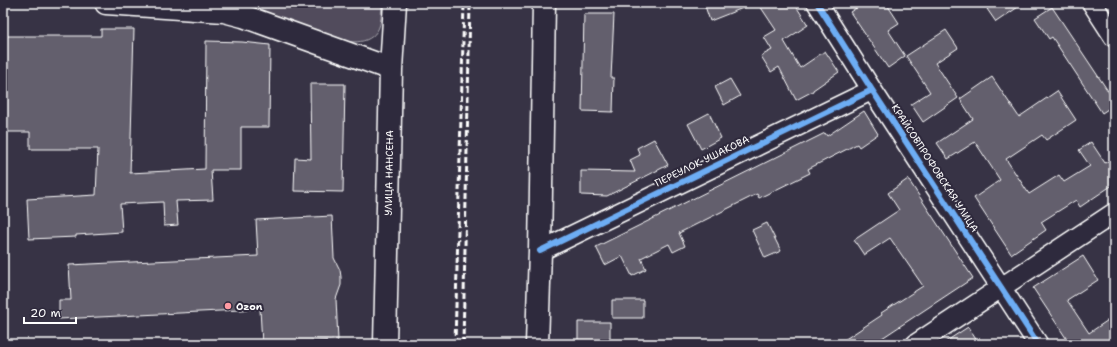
<svg xmlns="http://www.w3.org/2000/svg" width="1117" height="347" viewBox="0 0 1117 347" font-family="'Shantell Sans',sans-serif">
<style>
.green{fill:#514c5c;stroke:#a8a6ae}
.building{fill:#635f6d;stroke:#fff}
.lines{fill:none;stroke-linecap:round;stroke-linejoin:round}
.minor-casing{stroke:#fff;stroke-width:22}
.secondary-casing{stroke:#fff;stroke-width:25}
.primary-casing{stroke:#fff;stroke-width:25}
.minor{stroke:#2f2a3d;stroke-width:19}
.secondary{stroke:#2f2a3d;stroke-width:22}
.primary{stroke:#2f2a3d;stroke-width:22}
.rail{stroke:#fff;stroke-width:3;stroke-dasharray:6 3;stroke-linecap:butt}
.cycleway-casing{stroke:#2f2a3d;stroke-width:8}
.cycleway{stroke:#6dadf4;stroke-width:6}
.poi-dot{fill:#ff9aa2;stroke:#2f2a3d;stroke-width:1.5}
.labels{text-anchor:middle;dominant-baseline:central;stroke-width:4;stroke-linejoin:round;paint-order:stroke}
.street-label{font-size:10px;fill:#fff;stroke:#2f2a3d}
.poi-label{font-size:10px;font-weight:bold;fill:#fff;stroke:#2f2a3d;text-anchor:start}
</style>
<rect width="100%" height="100%" fill="#373345"/>
<filter id="ink" filterUnits="userSpaceOnUse"><feTurbulence type="fractalNoise" baseFrequency=".025" numOctaves="2"/><feDisplacementMap in="SourceGraphic" scale="8" xChannelSelector="R" yChannelSelector="G"/><feConvolveMatrix kernelMatrix="1 2 1 2 8 2 1 2 1" color-interpolation-filters="sRGB"/></filter>
<g filter="url(#ink)">
<path class="green" d="M 242,3 L 382,3 C 381,11 382,24 377,31 C 366,48 343,41 327,37 Z"/>
<path class="building" d="M 704,3 L 753,3 L 753,4 L 710,21 Z
M 758,3 L 794,3 L 808,25 L 784,41 L 800,68 L 825,51 L 839,72 L 813,90 L 813,91 L 796,100 L 779,67 L 771,72 L 761,56 L 772,50 L 764,37 L 776,30 Z
M 864,3 L 886,3 L 899,23 L 888,30 L 905,56 L 888,68 L 850,12 Z
M 996,3 L 1024,3 L 996,22 L 987,9 Z
M 1052,7 L 1114,100 L 1114,105 L 1102,113 L 1052,37 L 1049,39 L 1035,18 Z
M 584,14 L 614,14 L 611,78 L 614,78 L 613,112 L 582,111 Z
M 101,29 L 134,29 L 130,173 L 205,169 L 206,41 L 242,42 L 270,45 L 269,127 L 241,127 L 241,170 L 211,170 L 213,200 L 176,201 L 178,225 L 164,226 L 163,202 L 120,204 L 122,232 L 76,235 L 76,237 L 29,239 L 27,199 L 96,195 L 98,149 L 30,149 L 30,132 L 3,132 L 3,36 L 101,36 Z
M 946,30 L 958,48 L 935,63 L 958,98 L 923,122 L 911,104 L 930,92 L 906,56 Z
M 992,77 L 1019,117 L 1057,91 L 1076,120 L 1046,140 L 1042,135 L 1006,159 L 1029,194 L 1059,175 L 1064,182 L 1090,166 L 1079,150 L 1091,142 L 1105,163 L 1114,157 L 1114,184 L 1080,207 L 1076,200 L 1041,222 L 1046,230 L 1011,254 L 974,198 L 1000,180 L 975,142 L 948,159 L 937,143 L 973,119 L 960,99 Z
M 730,79 L 740,96 L 724,105 L 715,87 Z
M 310,84 L 345,84 L 343,192 L 294,191 L 295,158 L 311,159 Z
M 864,111 L 878,134 L 859,147 L 857,144 L 808,169 L 810,173 L 759,198 L 757,194 L 679,233 L 685,246 L 673,252 L 669,244 L 641,258 L 646,269 L 632,276 L 622,256 L 605,265 L 596,247 L 825,133 L 827,136 Z
M 709,113 L 721,138 L 701,149 L 688,124 Z
M 654,139 L 668,165 L 607,196 L 581,195 L 581,171 L 635,172 L 630,160 L 640,155 L 637,148 Z
M 908,179 L 973,278 L 873,344 L 838,344 L 882,315 L 881,313 L 923,286 L 890,238 L 864,255 L 854,240 L 899,210 L 888,193 Z
M 332,216 L 334,258 L 340,270 L 341,277 L 341,285 L 336,299 L 338,340 L 262,344 L 260,309 L 59,319 L 59,300 L 71,300 L 69,265 L 258,256 L 256,220 Z
M 767,223 L 781,251 L 765,258 L 752,230 Z
M 1083,256 L 1098,280 L 1067,300 L 1089,333 L 1114,316 L 1114,344 L 1070,344 L 1033,288 Z
M 612,300 L 643,300 L 643,318 L 612,318 Z
M 578,322 L 610,322 L 610,344 L 578,344 Z
M 968,327 L 979,344 L 942,344 Z"/>
<g class="lines">
<defs>
<path id="minor" d="M 817,3 L 872,90 L 1038,344
M 1092,3 L 1114,37
M 540,251 L 872,90
M 916,344 L 1114,213"/>
<path id="secondary" d="M 537,344 L 540,251 L 544,3"/>
<path id="primary" d="M 106,3 L 224,11 L 243,16 L 391,69
M 385,344 L 391,69 L 395,3"/>
</defs>
<use href="#minor" class="minor-casing"/>
<use href="#secondary" class="secondary-casing"/>
<use href="#primary" class="primary-casing"/>
<use href="#minor" class="minor"/>
<use href="#secondary" class="secondary"/>
<use href="#primary" class="primary"/>
<path class="rail" d="M 455,344 L 464,3
M 463,344 L 470,3"/>
<defs>
<path id="cycleway" d="M 817,3 L 872,90 L 1038,344
M 540,251 L 872,90"/>
</defs>
<use href="#cycleway" class="cycleway-casing"/>
<use href="#cycleway" class="cycleway"/>
</g>
</g>
<circle class="poi-dot" cx="228" cy="306" r="4"/>
<g class="labels">
<g class="street-label">
<text transform="translate(702 161) rotate(-26)">ПЕРЕУЛОК УШАКОВА</text>
<text transform="translate(935 168) rotate(57)">КРАЙСОВПРОФОВСКАЯ УЛИЦА</text>
<text transform="translate(389 173) rotate(-89)">УЛИЦА НАНСЕНА</text>
</g>
<g class="poi-label">
<text x="236" y="306">Ozon</text>
</g>
</g>
<rect width="1117" height="347" fill="none" stroke="#2f2a3d" stroke-width="16"/>
<rect x="8" y="8" width="1101" height="331" fill="none" stroke="#fff" stroke-width="1.5" filter="url(#ink)"/>
<path d="M24 317v6h52v-6" fill="none" stroke="#ffffff" stroke-width="2"/>
<text x="30" y="317" font-size="12" fill="#ffffff" stroke="#2f2a3d" stroke-width="3" paint-order="stroke">20 m</text>
</svg>
